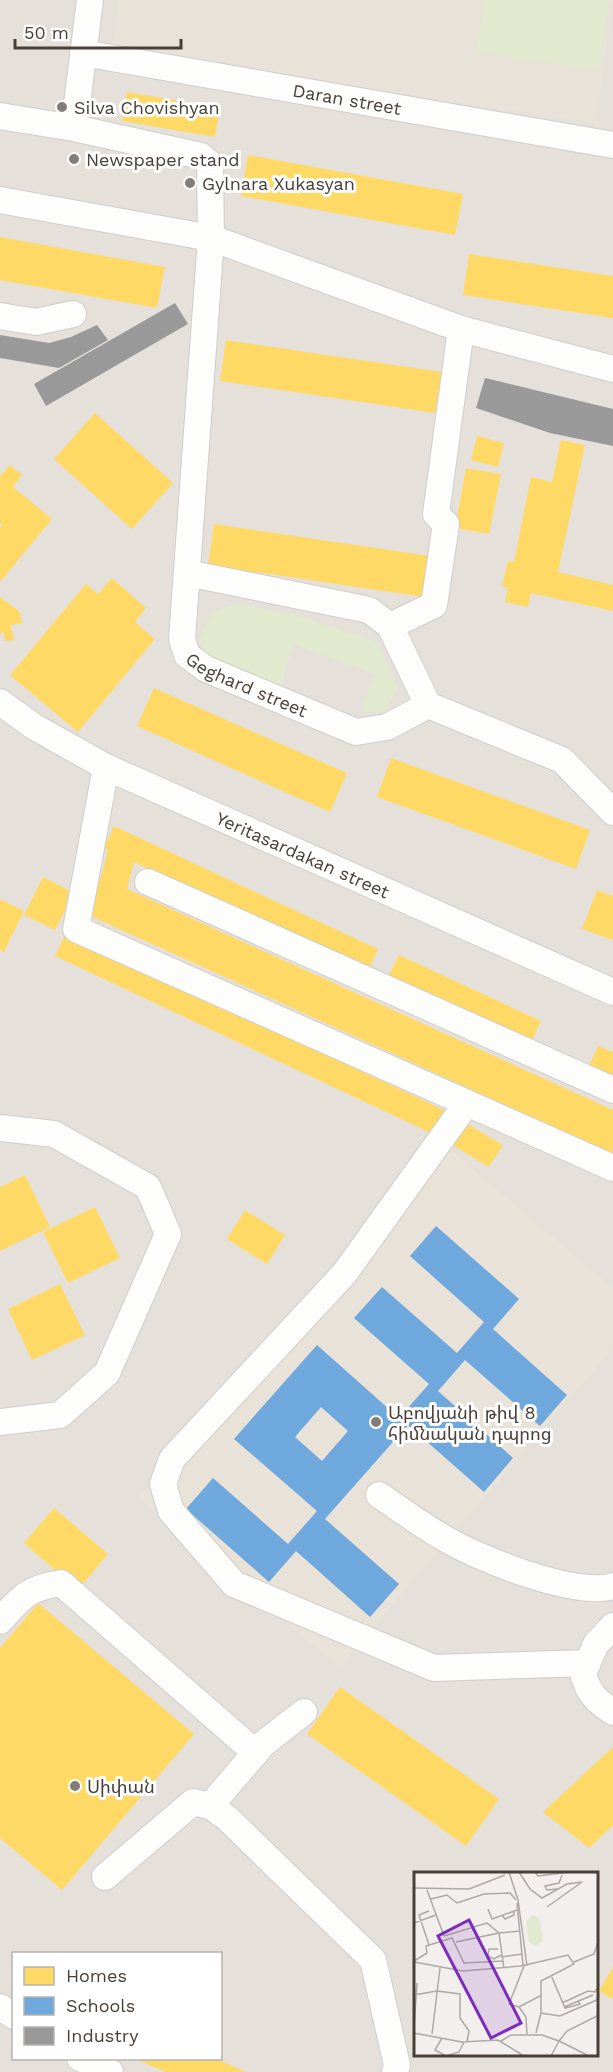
<svg xmlns="http://www.w3.org/2000/svg" width="613" height="2072" viewBox="0 0 613 2072" font-family="'Work Sans','Noto Sans Armenian',sans-serif">
<style>
.residential{fill:#e5e1da;fill-rule:evenodd}
.education{fill:#e8e2d8}
.green{fill:#e1eace}
.homes{fill:#ffd966}
.schools{fill:#6fa8dc;fill-rule:evenodd}
.industry{fill:#999}
.lines{fill:none;stroke-linecap:round;stroke-linejoin:round}
.minor-casing{stroke:#d0cdca;stroke-width:28}
.minor{stroke:#fdfdfc;stroke-width:26}
.poi-dot{fill:#847d77;stroke:#fff;stroke-width:2}
.labels{text-anchor:middle;dominant-baseline:central;stroke-width:6;stroke-linejoin:round;paint-order:stroke}
.street-label{font-size:18px;fill:#484038;stroke:#fff}
.poi-label{font-size:18px;fill:#484038;stroke:#fff;text-anchor:start}
.inset-road{fill:none;stroke:#aea9a4;stroke-width:1.5}
.view{fill:#7b2cbf;fill-opacity:0.15;stroke:#7b2cbf;stroke-width:3}
.inset-edge{fill:none;stroke:#484038;stroke-width:3}
</style>
<rect width="100%" height="100%" fill="#f2efec"/>
<path class="residential" d="M 0,0 L 613,0 L 613,2072 L 0,2072 ZM 415,1874 L 596,1874 L 596,2056 L 415,2056 ZM 14,1954 L 220,1954 L 220,2058 L 14,2058 Z"/>
<path class="education" d="M 118,0 L 613,0 L 596,123 L 113,50 Z
M 442,1143 L 613,1288 L 613,1348 L 339,1667 L 139,1497 Z"/>
<path class="green" d="M 484,0 L 609,0 L 598,70 L 477,52 Z
M 240,604 L 298,616 L 377,642 L 397,687 L 386,712 L 362,712 L 374,674 L 293,644 L 281,686 L 209,657 L 199,640 L 214,611 Z"/>
<path class="homes" d="M 127,92 L 220,108 L 215,137 L 122,121 Z
M 248,155 L 463,194 L 455,235 L 241,196 Z
M 0,237 L 165,267 L 157,308 L 0,280 Z
M 469,254 L 613,276 L 613,318 L 463,295 Z
M 226,340 L 442,372 L 435,413 L 220,381 Z
M 95,413 L 173,483 L 132,529 L 54,459 Z
M 477,436 L 504,443 L 498,467 L 471,460 Z
M 561,440 L 585,445 L 558,572 L 613,585 L 613,611 L 531,593 L 528,607 L 505,602 L 508,588 L 502,586 L 508,561 L 514,562 L 531,477 L 552,482 Z
M 10,465 L 22,475 L 13,487 L 52,519 L 0,582 L 0,528 L 2,525 L 0,523 L 0,476 Z
M 466,468 L 501,474 L 489,534 L 455,528 Z
M 214,524 L 430,556 L 424,597 L 208,565 Z
M 112,578 L 146,608 L 135,622 L 155,639 L 78,732 L 10,675 L 86,584 L 98,594 Z
M 0,597 L 20,612 L 22,623 L 11,625 L 14,640 L 5,641 L 3,631 L 0,635 Z
M 154,688 L 347,773 L 330,812 L 137,726 Z
M 391,758 L 590,830 L 576,869 L 377,797 Z
M 114,826 L 378,949 L 368,971 L 134,862 L 127,889 L 613,1110 L 613,1154 L 84,913 L 101,877 L 108,850 L 104,848 Z
M 43,877 L 74,893 L 55,930 L 24,915 Z
M 597,890 L 613,896 L 613,940 L 582,929 Z
M 0,899 L 24,911 L 4,952 L 0,950 Z
M 66,932 L 446,1111 L 435,1135 L 55,956 Z
M 399,955 L 541,1021 L 530,1044 L 388,977 Z
M 598,1046 L 613,1052 L 613,1080 L 588,1068 Z
M 464,1122 L 503,1145 L 489,1167 L 451,1144 Z
M 25,1175 L 50,1227 L 0,1251 L 0,1187 Z
M 95,1207 L 120,1258 L 68,1283 L 43,1232 Z
M 245,1210 L 285,1235 L 267,1264 L 227,1239 Z
M 60,1284 L 85,1335 L 32,1360 L 8,1309 Z
M 54,1508 L 108,1554 L 78,1590 L 24,1543 Z
M 38,1603 L 194,1734 L 62,1890 L 0,1838 L 0,1648 Z
M 340,1687 L 499,1799 L 466,1846 L 307,1734 Z
M 613,1747 L 613,1825 L 589,1848 L 543,1812 Z
M 613,1967 L 613,1999 L 599,1991 Z
M 133,2058 L 214,2058 L 246,2072 L 166,2072 Z"/>
<path class="schools" d="M 436,1226 L 519,1299 L 493,1329 L 567,1395 L 540,1426 L 465,1360 L 438,1391 L 513,1458 L 484,1492 L 408,1425 L 325,1519 L 399,1584 L 370,1617 L 296,1551 L 269,1582 L 186,1509 L 213,1478 L 288,1544 L 317,1511 L 234,1439 L 317,1345 L 399,1418 L 429,1384 L 354,1318 L 382,1287 L 457,1353 L 484,1322 L 410,1256 ZM 321,1407 L 348,1431 L 322,1461 L 295,1437 Z"/>
<path class="industry" d="M 175,303 L 188,324 L 46,406 L 34,384 Z
M 97,325 L 108,340 L 59,368 L 0,358 L 0,335 L 49,343 L 71,337 Z
M 485,378 L 613,409 L 613,446 L 550,433 L 476,408 Z"/>
<g class="lines">
<defs>
<g id="minor">
<path id="s1" d="M 83,53 L 613,145"/>
<path id="s2" d="M 0,116 L 74,128 L 201,156 L 210,164 L 211,238 L 182,639 L 187,655 L 206,669 L 356,732 L 387,727 L 428,705 L 562,760 L 613,812"/>
<path d="M 74,128 L 90,0"/>
<path d="M 0,200 L 211,238 L 461,329 L 613,369"/>
<path d="M 0,316 L 36,322 L 73,314"/>
<path d="M 187,573 L 369,610 L 390,626 L 428,705"/>
<path d="M 390,626 L 434,605 L 446,524 L 436,514 L 461,329"/>
<path id="s3" d="M 0,702 L 33,726 L 106,767 L 613,992"/>
<path d="M 106,767 L 76,929 L 613,1168"/>
<path d="M 148,882 L 613,1090"/>
<path d="M 467,1103 L 344,1274 L 172,1459 L 163,1484 L 171,1511 L 234,1584 L 434,1668 L 588,1663"/>
<path d="M 0,1128 L 54,1134 L 148,1187 L 168,1234 L 107,1373 L 60,1415 L 0,1422"/>
<path d="M 379,1495 C 400,1509 421,1525 444,1538 C 477,1558 576,1598 613,1586"/>
<path d="M 0,1621 C 21,1597 28,1588 61,1583 L 256,1753"/>
<path d="M 613,1626 L 596,1644 L 583,1673 C 588,1693 596,1701 613,1712"/>
<path d="M 210,1806 L 263,1744 L 304,1712"/>
<path d="M 105,1877 L 193,1802 L 210,1806 L 227,1818 L 373,1960 L 397,2065 L 395,2072"/>
<path d="M 0,2007 L 14,2016"/>
<path d="M 80,2058 L 110,2072"/>
</g>
</defs>
<use href="#minor" class="minor-casing"/>
<use href="#minor" class="minor"/>
</g>
<g class="poi-dot">
<circle cx="62" cy="107" r="6"/>
<circle cx="74" cy="159" r="6"/>
<circle cx="190" cy="183" r="6"/>
<circle cx="376" cy="1422" r="6"/>
<circle cx="75" cy="1786" r="6"/>
</g>
<g class="labels">
<g class="street-label">
<text stroke="none"><textPath href="#s1" startOffset="268">Daran street</textPath></text>
<text stroke="none"><textPath href="#s2" startOffset="777">Geghard street</textPath></text>
<text stroke="none"><textPath href="#s3" startOffset="340">Yeritasardakan street</textPath></text>
</g>
<g class="poi-label">
<text x="74" y="107">Silva Chovishyan</text>
<text x="86" y="159">Newspaper stand</text>
<text x="202" y="183">Gylnara Xukasyan</text>
<text x="388" y="1412">Աբովյանի թիվ 8<tspan x="388" dy="21">հիմնական դպրոց</tspan></text>
<text x="87" y="1786">Սիփան</text>
</g>
</g>
<g transform="translate(414 1872)">
<rect width="184" height="184" fill="#f2efec"/>
<path d="M 119,43 L 126,47 L 129,69 L 122,74 L 115,70 L 112,49 Z" fill="#e1eace"/>
<path class="inset-road" d="M 95,0 L 104,28 L 113,94M 105,0 L 116,17 L 128,26 L 153,12 L 168,10 L 133,35M 121,0 L 124,4 L 156,0M 0,16 L 55,17 L 91,3M 143,17 L 133,18 L 131,14 L 145,11 L 148,3M 13,18 L 30,64M 17,27 L 33,23 L 43,31 L 70,22 L 96,21 L 102,28M 103,31 L 109,93M 74,37 L 78,47 L 103,38M 15,39 L 5,43 L 15,73M 88,43 L 91,47 L 100,43 L 100,39M 0,51 L 22,43M 30,64 L 73,51 L 85,61 L 106,59M 42,70 L 85,61 L 90,97M 84,77 L 75,77 L 74,84 L 80,87 L 87,83M 87,85 L 108,82M 0,89 L 13,81 L 12,74 L 38,66 L 50,91 L 89,89M 0,90 L 49,99 L 107,94 L 154,83 L 160,92 L 127,109 L 127,141M 160,90 L 180,82 L 185,67M 110,94 L 95,132 L 105,135 L 126,124M 137,103 L 151,136 L 166,132 L 164,129M 0,123 L 23,119 L 46,122 L 46,146 L 55,159 L 53,170M 148,131 L 174,119 L 181,120 L 185,112M 105,135 L 112,145 L 113,162M 150,135 L 179,123M 127,141 L 146,144 L 185,127M 0,155 L 3,111M 0,161 L 48,170 L 84,168 L 110,184M 122,161 L 127,141M 18,162 L 26,96M 28,166 L 21,178 L 32,184M 87,169 L 97,163 L 128,163 L 145,169 L 137,184M 32,184 L 45,180 L 50,170M 175,184 L 145,169 L 153,159 L 185,143"/>
<path class="view" d="M 55,48 L 107,151 L 77,166 L 24,64 Z"/>
<rect width="184" height="184" class="inset-edge"/>
</g>
<rect x="12" y="1952" width="210" height="108" fill="#ffffff" stroke="#b6b3af" stroke-width="1.5"/>
<rect x="24" y="1967" width="30" height="18" fill="#ffd966" stroke="#b6b3af" stroke-width="1.5"/>
<text x="66" y="1982" font-size="18" fill="#484038">Homes</text>
<rect x="24" y="1997" width="30" height="18" fill="#6fa8dc" stroke="#b6b3af" stroke-width="1.5"/>
<text x="66" y="2012" font-size="18" fill="#484038">Schools</text>
<rect x="24" y="2027" width="30" height="18" fill="#999999" stroke="#b6b3af" stroke-width="1.5"/>
<text x="66" y="2042" font-size="18" fill="#484038">Industry</text>
<path d="M15 39v9h166v-9" fill="none" stroke="#484038" stroke-width="3"/>
<text x="24" y="39" font-size="18" fill="#484038" stroke="#ffffff" stroke-width="4.5" paint-order="stroke">50 m</text>
</svg>
